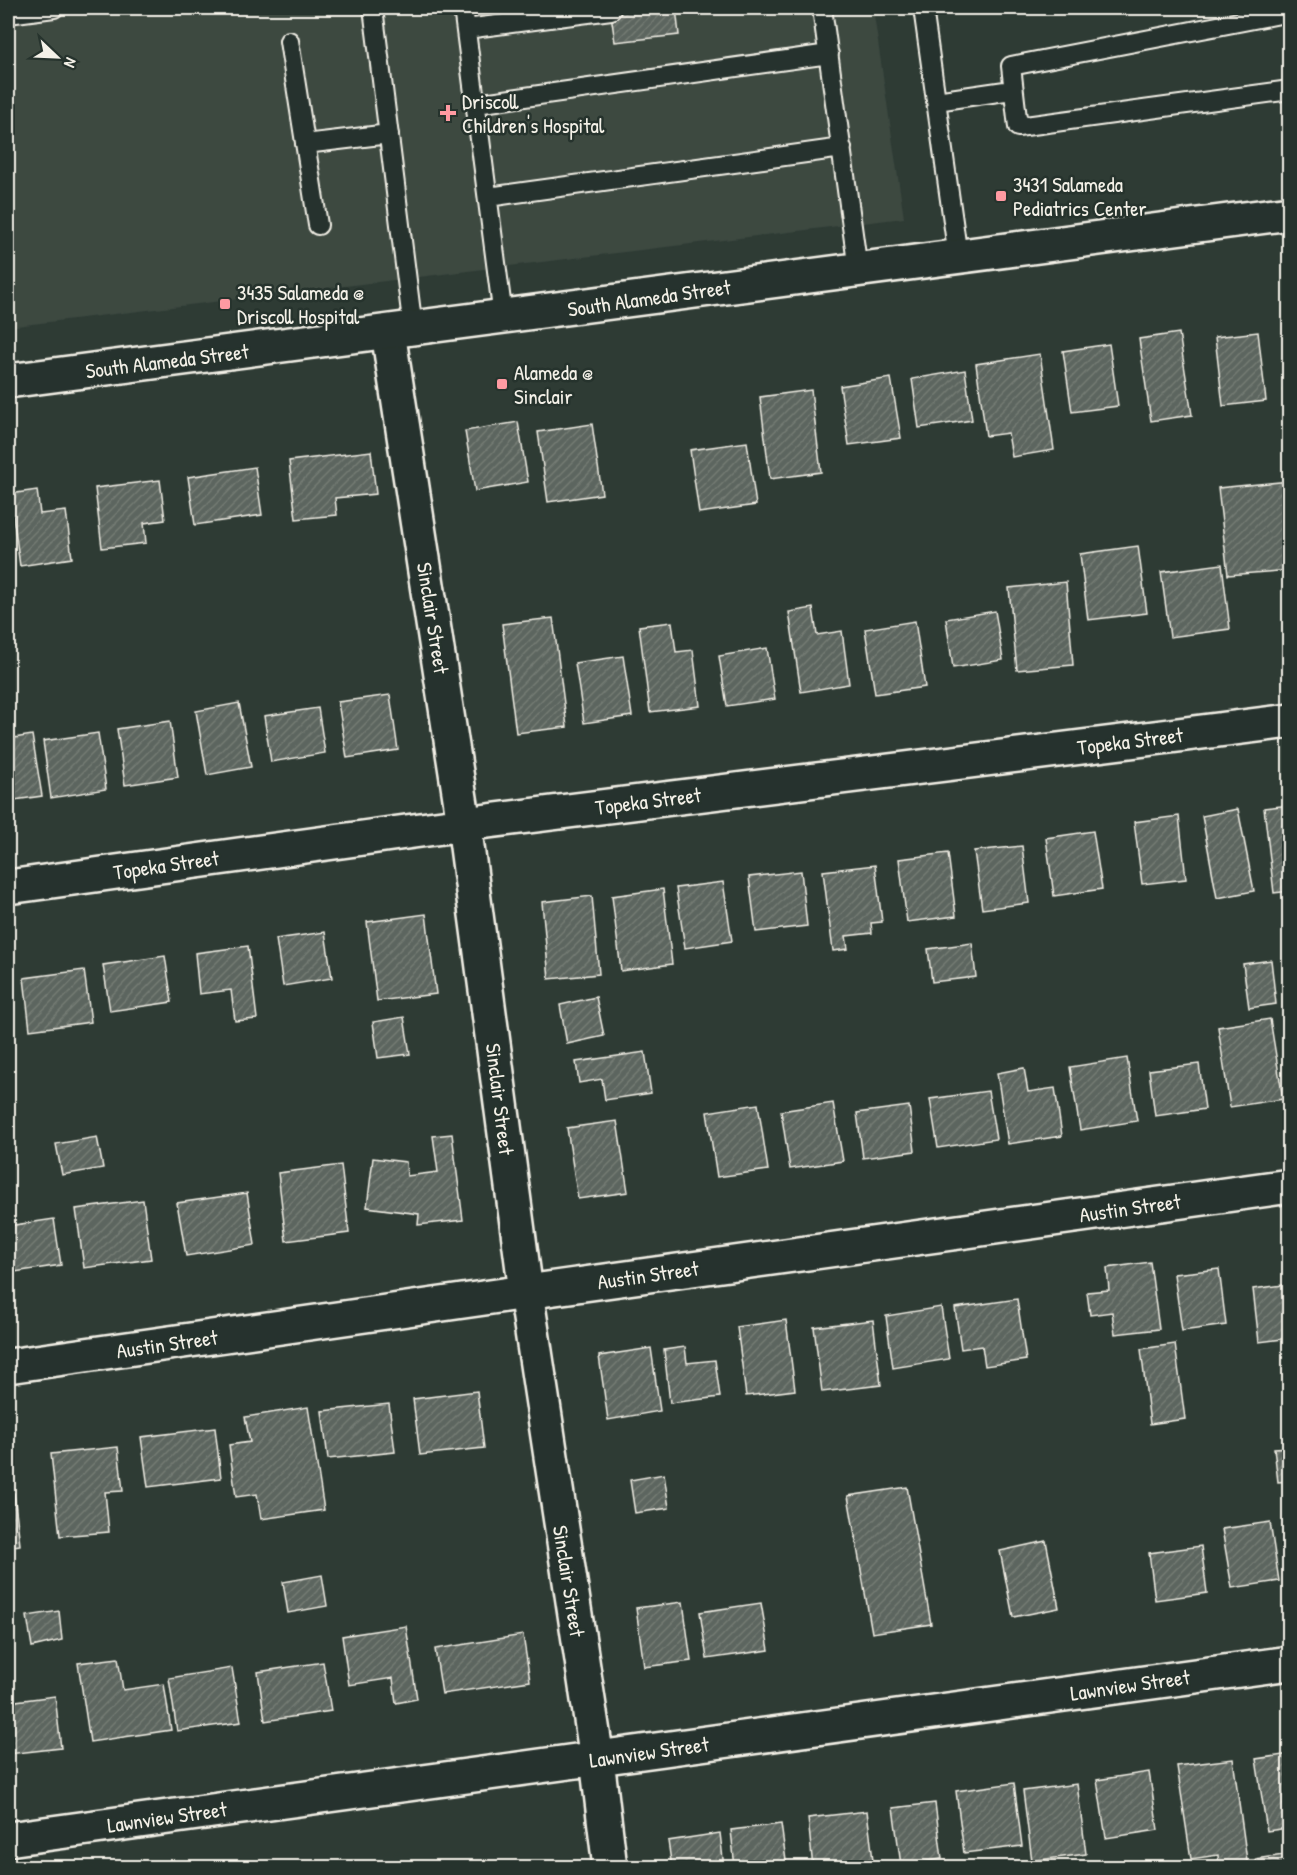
<svg xmlns="http://www.w3.org/2000/svg" width="1297" height="1875" viewBox="0 0 1297 1875" font-family="'Patrick Hand',sans-serif">
<style>
.built{fill:#3c4841}
.building{fill:url(#building-hatch);stroke:#f4f1e8;stroke-width:1.5}
.lines{fill:none;stroke-linecap:round;stroke-linejoin:round}
.lane-casing{stroke:#f4f1e8;stroke-width:22}
.street-casing{stroke:#f4f1e8;stroke-width:38}
.secondary-casing{stroke:#f4f1e8;stroke-width:38}
.lane{stroke:#26332d;stroke-width:18}
.street{stroke:#26332d;stroke-width:33}
.secondary{stroke:#26332d;stroke-width:33}
.poi-dot{fill:#ff9aa2;stroke:#26332d;stroke-width:2}
.labels{text-anchor:middle;dominant-baseline:central;stroke-width:5;stroke-linejoin:round;paint-order:stroke}
.poi-label{font-size:21px;fill:#f4f1e8;stroke:#26332d;text-anchor:start}
.street-label{font-size:21px;fill:#f4f1e8;stroke:#26332d}
</style>
<defs>
<pattern id="building-hatch" width="6" height="6" patternUnits="userSpaceOnUse" patternTransform="scale(1.5)"><rect width="6" height="6" fill="#5c655e"/><path d="M-1 1l2-2M0 6l6-6M5 7l2-2" fill="none" stroke="#747c75"/></pattern>
</defs>
<rect width="100%" height="100%" fill="#2e3b34"/>
<filter id="ink" filterUnits="userSpaceOnUse"><feTurbulence type="fractalNoise" baseFrequency=".0167" numOctaves="2"/><feDisplacementMap in="SourceGraphic" scale="12" xChannelSelector="R" yChannelSelector="G"/><feConvolveMatrix kernelMatrix="1 2 1 2 8 2 1 2 1" color-interpolation-filters="sRGB"/></filter>
<g filter="url(#ink)">
<path class="built" d="M 8,8 L 873,8 L 904,218 L 8,327 Z"/>
<path class="building" d="M 610,8 L 676,8 L 679,35 L 615,42 Z
M 1258,332 L 1266,401 L 1223,406 L 1215,337 Z
M 1179,333 L 1192,415 L 1151,421 L 1139,339 Z
M 1109,344 L 1118,406 L 1072,412 L 1063,351 Z
M 1040,354 L 1054,450 L 1012,457 L 1008,433 L 986,436 L 976,364 Z
M 965,370 L 972,420 L 919,428 L 912,379 Z
M 891,378 L 901,438 L 849,445 L 840,386 Z
M 1290,388 L 1290,432 L 1283,389 Z
M 811,390 L 821,472 L 770,479 L 760,397 Z
M 518,422 L 528,482 L 475,491 L 465,431 Z
M 592,424 L 602,494 L 548,502 L 538,432 Z
M 747,442 L 756,505 L 699,513 L 690,450 Z
M 371,451 L 376,494 L 335,498 L 337,515 L 296,519 L 289,461 Z
M 255,467 L 262,515 L 195,525 L 188,477 Z
M 160,480 L 165,520 L 144,523 L 146,543 L 102,548 L 95,488 Z
M 1290,481 L 1290,570 L 1228,575 L 1218,488 Z
M 37,490 L 40,514 L 66,511 L 72,558 L 20,566 L 10,494 Z
M 1138,546 L 1147,613 L 1088,620 L 1080,554 Z
M 1222,564 L 1230,629 L 1170,637 L 1161,572 Z
M 1066,582 L 1073,665 L 1017,670 L 1009,588 Z
M 813,608 L 817,635 L 842,631 L 849,684 L 801,692 L 789,612 Z
M 995,611 L 1003,660 L 953,668 L 946,619 Z
M 553,618 L 567,727 L 516,733 L 502,624 Z
M 915,621 L 925,687 L 875,694 L 865,629 Z
M 672,622 L 676,652 L 693,650 L 700,706 L 650,712 L 639,626 Z
M 767,648 L 775,699 L 727,706 L 719,656 Z
M 623,656 L 632,716 L 584,723 L 575,663 Z
M 390,695 L 398,750 L 347,758 L 338,702 Z
M 239,703 L 251,767 L 207,775 L 196,711 Z
M 318,708 L 325,753 L 271,762 L 264,716 Z
M 170,721 L 178,777 L 125,785 L 117,729 Z
M 98,733 L 106,789 L 51,798 L 43,741 Z
M 32,735 L 42,796 L 8,801 L 8,739 Z
M 1290,805 L 1290,891 L 1274,893 L 1264,808 Z
M 1238,809 L 1254,891 L 1217,898 L 1202,816 Z
M 1179,816 L 1186,879 L 1142,884 L 1134,822 Z
M 1093,831 L 1102,889 L 1054,896 L 1046,838 Z
M 1022,846 L 1029,903 L 982,909 L 974,851 Z
M 948,853 L 956,916 L 907,922 L 899,859 Z
M 875,865 L 882,922 L 871,923 L 872,933 L 846,936 L 848,949 L 833,951 L 823,871 Z
M 801,871 L 807,926 L 756,932 L 749,877 Z
M 723,882 L 732,941 L 685,948 L 676,888 Z
M 663,889 L 672,964 L 621,971 L 612,896 Z
M 592,896 L 599,974 L 549,979 L 542,902 Z
M 426,914 L 436,994 L 377,1001 L 367,922 Z
M 325,932 L 332,978 L 283,986 L 276,939 Z
M 972,943 L 976,977 L 932,982 L 928,949 Z
M 248,946 L 257,1019 L 235,1021 L 231,990 L 199,994 L 195,953 Z
M 165,956 L 172,1002 L 110,1011 L 103,965 Z
M 1271,960 L 1276,1004 L 1249,1008 L 1243,964 Z
M 84,970 L 91,1022 L 30,1030 L 24,978 Z
M 8,976 L 14,1025 L 8,1025 Z
M 596,997 L 604,1036 L 567,1044 L 560,1005 Z
M 404,1017 L 410,1054 L 378,1058 L 373,1022 Z
M 1270,1019 L 1283,1099 L 1230,1107 L 1218,1027 Z
M 645,1052 L 651,1093 L 605,1100 L 602,1079 L 579,1083 L 576,1062 Z
M 1127,1058 L 1137,1121 L 1080,1130 L 1070,1067 Z
M 1199,1064 L 1205,1109 L 1155,1116 L 1149,1070 Z
M 1024,1068 L 1028,1092 L 1055,1088 L 1062,1136 L 1008,1144 L 997,1073 Z
M 988,1091 L 996,1139 L 938,1148 L 930,1099 Z
M 833,1103 L 843,1161 L 790,1169 L 781,1111 Z
M 758,1104 L 768,1170 L 717,1177 L 707,1112 Z
M 909,1106 L 915,1151 L 863,1158 L 857,1113 Z
M 617,1121 L 628,1192 L 578,1199 L 567,1128 Z
M 452,1134 L 463,1220 L 418,1225 L 419,1214 L 367,1207 L 373,1158 L 406,1162 L 407,1176 L 438,1172 L 433,1136 Z
M 97,1137 L 103,1168 L 62,1175 L 56,1144 Z
M 341,1165 L 349,1233 L 286,1241 L 278,1173 Z
M 247,1193 L 255,1245 L 186,1256 L 177,1203 Z
M 143,1200 L 151,1259 L 84,1268 L 76,1209 Z
M 54,1219 L 61,1265 L 8,1273 L 8,1226 Z
M 1150,1262 L 1159,1329 L 1115,1334 L 1112,1312 L 1090,1315 L 1087,1292 L 1109,1290 L 1107,1268 Z
M 1219,1269 L 1226,1325 L 1182,1331 L 1174,1274 Z
M 1290,1284 L 1290,1338 L 1259,1342 L 1253,1289 Z
M 1017,1299 L 1026,1360 L 985,1366 L 982,1346 L 961,1349 L 955,1308 Z
M 941,1307 L 949,1359 L 893,1368 L 886,1316 Z
M 786,1320 L 795,1390 L 746,1396 L 737,1327 Z
M 873,1320 L 881,1385 L 822,1392 L 814,1327 Z
M 1175,1344 L 1185,1419 L 1150,1424 L 1141,1349 Z
M 685,1347 L 687,1363 L 715,1360 L 720,1397 L 670,1403 L 664,1350 Z
M 651,1348 L 660,1411 L 608,1420 L 599,1356 Z
M 477,1391 L 484,1448 L 420,1455 L 413,1399 Z
M 389,1404 L 395,1452 L 328,1459 L 322,1411 Z
M 308,1407 L 324,1510 L 261,1519 L 257,1494 L 236,1497 L 229,1445 L 250,1442 L 245,1417 Z
M 215,1428 L 221,1478 L 148,1487 L 141,1437 Z
M 118,1447 L 123,1491 L 105,1492 L 109,1532 L 60,1536 L 51,1454 Z
M 1290,1447 L 1290,1481 L 1278,1482 L 1274,1448 Z
M 664,1474 L 669,1508 L 635,1513 L 630,1480 Z
M 907,1487 L 931,1624 L 872,1633 L 848,1496 Z
M 14,1493 L 20,1545 L 8,1547 L 8,1494 Z
M 1270,1522 L 1279,1581 L 1232,1588 L 1222,1529 Z
M 1046,1541 L 1059,1608 L 1013,1617 L 1000,1551 Z
M 1201,1546 L 1207,1593 L 1155,1600 L 1149,1553 Z
M 322,1575 L 327,1606 L 288,1613 L 283,1582 Z
M 683,1602 L 691,1661 L 644,1667 L 636,1608 Z
M 761,1603 L 769,1650 L 707,1659 L 700,1612 Z
M 59,1611 L 62,1640 L 32,1647 L 27,1616 Z
M 406,1626 L 417,1699 L 396,1703 L 393,1678 L 349,1685 L 342,1636 Z
M 523,1635 L 530,1681 L 442,1694 L 435,1649 Z
M 118,1658 L 123,1690 L 164,1684 L 171,1730 L 90,1742 L 78,1663 Z
M 323,1662 L 331,1711 L 265,1721 L 258,1672 Z
M 232,1668 L 241,1722 L 177,1731 L 169,1678 Z
M 55,1696 L 61,1748 L 8,1754 L 8,1702 Z
M 1290,1754 L 1290,1803 L 1284,1804 L 1288,1828 L 1267,1831 L 1256,1759 Z
M 1233,1759 L 1248,1868 L 1219,1868 L 1218,1855 L 1191,1859 L 1177,1766 Z
M 1149,1772 L 1158,1830 L 1106,1838 L 1097,1780 Z
M 1014,1783 L 1022,1846 L 964,1853 L 956,1791 Z
M 1077,1784 L 1086,1854 L 1032,1861 L 1023,1791 Z
M 935,1803 L 942,1859 L 901,1865 L 893,1808 Z
M 867,1811 L 874,1868 L 813,1868 L 808,1818 Z
M 781,1824 L 787,1868 L 735,1868 L 731,1830 Z
M 720,1833 L 724,1868 L 672,1868 L 668,1841 Z
M 1290,1854 L 1290,1868 L 1257,1868 L 1256,1859 Z
M 527,1862 L 527,1868 L 485,1868 Z"/>
<g class="lines">
<defs>
<path id="lane" d="M 373,8 L 413,329
M 463,8 L 503,317
M 822,8 L 858,270
M 923,8 L 958,257
M 1290,12 L 1011,66 L 1018,127 L 1290,90
M 8,14 L 54,8
M 466,29 L 611,10
M 289,41 L 318,225
M 936,101 L 1012,90
M 476,104 L 829,54
M 305,144 L 389,134
M 488,197 L 842,148"/>
<path id="street" d="M 388,332 L 464,824 L 526,1292 L 597,1759 L 610,1868
M 8,887 L 464,824 L 1290,721
M 8,1366 L 526,1292 L 1290,1186
M 8,1839 L 1290,1663"/>
<path id="secondary" d="M 8,381 L 1290,213"/>
</defs>
<use href="#lane" class="lane-casing"/>
<use href="#street" class="street-casing"/>
<use href="#secondary" class="secondary-casing"/>
<use href="#lane" class="lane"/>
<use href="#street" class="street"/>
<use href="#secondary" class="secondary"/>
</g>
</g>
<g class="poi-dot">
<path d="M445 104h6v6h6v6h-6v6h-6v-6h-6v-6h6z"/>
<rect x="995" y="190" width="12" height="12" rx="3"/>
<rect x="219" y="298" width="12" height="12" rx="3"/>
<rect x="496" y="378" width="12" height="12" rx="3"/>
</g>
<g class="labels">
<g class="poi-label">
<text x="462" y="101">Driscoll<tspan x="462" dy="24">Children's Hospital</tspan></text>
<text x="1013" y="184">3431 Salameda<tspan x="1013" dy="24">Pediatrics Center</tspan></text>
<text x="237" y="292">3435 Salameda @<tspan x="237" dy="24">Driscoll Hospital</tspan></text>
<text x="514" y="372">Alameda @<tspan x="514" dy="24">Sinclair</tspan></text>
</g>
<g class="street-label">
<text transform="translate(649 298) rotate(-8)">South Alameda Street</text>
<text transform="translate(167 361) rotate(-7)">South Alameda Street</text>
<text transform="translate(433 618) rotate(81)">Sinclair Street</text>
<text transform="translate(1130 741) rotate(-7)">Topeka Street</text>
<text transform="translate(648 801) rotate(-7)">Topeka Street</text>
<text transform="translate(166 865) rotate(-8)">Topeka Street</text>
<text transform="translate(500 1099) rotate(83)">Sinclair Street</text>
<text transform="translate(1130 1208) rotate(-8)">Austin Street</text>
<text transform="translate(648 1275) rotate(-8)">Austin Street</text>
<text transform="translate(167 1344) rotate(-8)">Austin Street</text>
<text transform="translate(569 1581) rotate(81)">Sinclair Street</text>
<text transform="translate(1130 1685) rotate(-8)">Lawnview Street</text>
<text transform="translate(649 1752) rotate(-8)">Lawnview Street</text>
<text transform="translate(167 1817) rotate(-8)">Lawnview Street</text>
</g>
</g>
<rect width="1297" height="1875" fill="none" stroke="#26332d" stroke-width="30"/>
<rect x="15" y="15" width="1267" height="1845" fill="none" stroke="#f4f1e8" stroke-width="2" filter="url(#ink)"/>
<g transform="translate(57 57) rotate(113)" stroke="#26332d" stroke-width="4.5" paint-order="stroke">
<path d="M0-4.5L10 22L0 15L-10 22Z" fill="#f4f1e8"/>
<text y="-9" font-size="16" font-weight="bold" text-anchor="middle" fill="#f4f1e8">N</text>
</g>
</svg>
